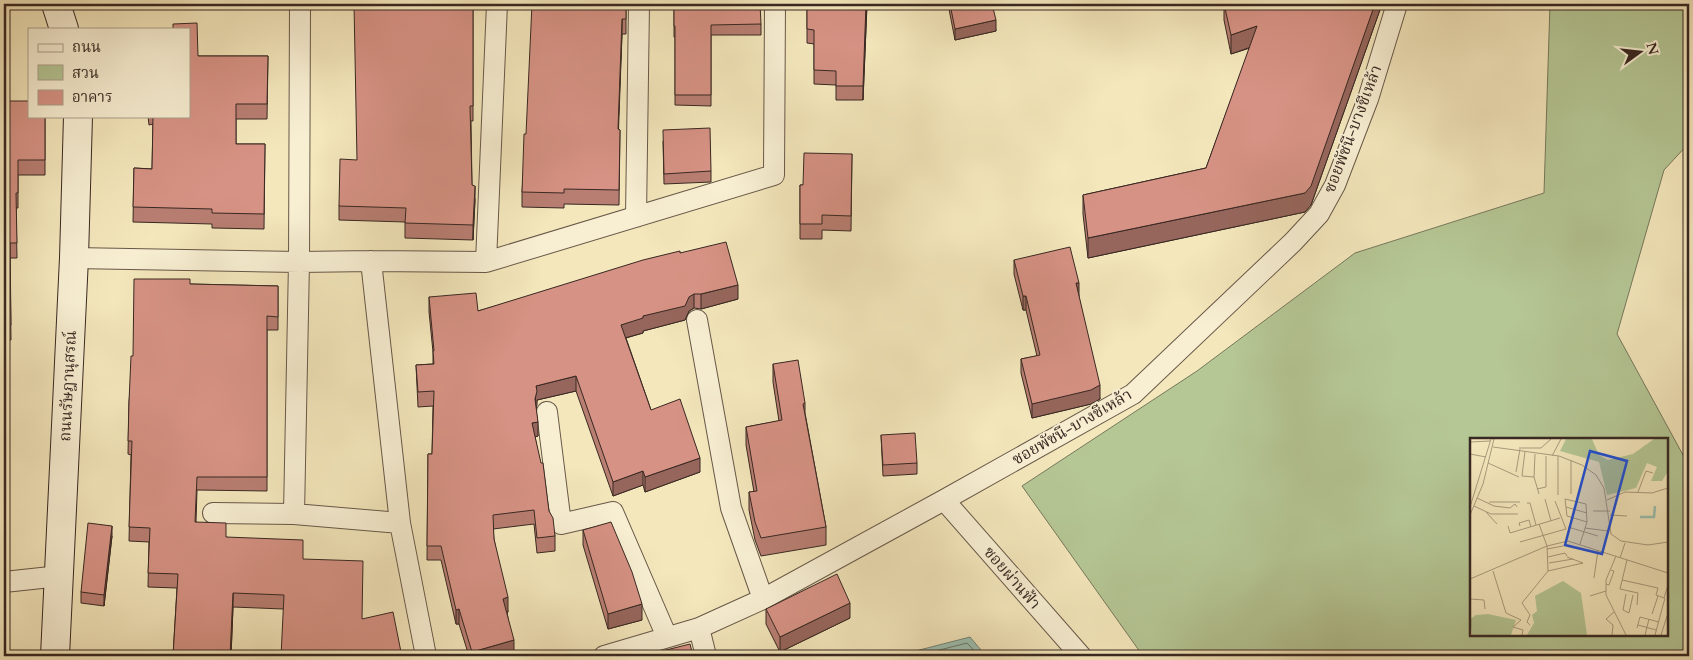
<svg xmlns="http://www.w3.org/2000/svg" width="1693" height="660" viewBox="0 0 1693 660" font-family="Cardo,'Noto Serif Thai',serif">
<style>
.green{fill:#b5c795;stroke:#76785c;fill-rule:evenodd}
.water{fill:#9cc0b1;stroke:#748378}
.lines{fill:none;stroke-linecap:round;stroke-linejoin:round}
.shore{stroke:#6a746a;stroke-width:1}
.street-casing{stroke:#675848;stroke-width:22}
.secondary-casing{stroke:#382822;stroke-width:30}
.street{stroke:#f8efd3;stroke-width:20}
.secondary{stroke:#f8efd3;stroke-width:28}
.wall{fill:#b87e72;stroke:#382822}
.shaded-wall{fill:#96665c;stroke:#382822}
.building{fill:#d69284;stroke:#382822}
.labels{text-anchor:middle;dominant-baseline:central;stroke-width:4;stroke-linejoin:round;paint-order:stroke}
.street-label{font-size:16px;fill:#382822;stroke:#f8efd3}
.inset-river{fill:none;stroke:#9cc0b1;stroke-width:2.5}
.inset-road{fill:none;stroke:#a99b7e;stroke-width:1}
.view{fill:#1d4ed8;fill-opacity:0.15;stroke:#1d4ed8;stroke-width:2.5}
.inset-edge{fill:none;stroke:#382822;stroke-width:2.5}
</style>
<rect width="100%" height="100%" fill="#f4e7bc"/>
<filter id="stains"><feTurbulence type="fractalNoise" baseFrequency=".004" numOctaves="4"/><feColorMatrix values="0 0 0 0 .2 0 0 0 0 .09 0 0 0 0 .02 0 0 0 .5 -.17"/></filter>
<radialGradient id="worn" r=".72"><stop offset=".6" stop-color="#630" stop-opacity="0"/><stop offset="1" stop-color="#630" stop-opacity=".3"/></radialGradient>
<path class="green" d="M 1550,4 L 1689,4 L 1689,143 L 1664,170 L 1617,334 L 1689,466 L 1689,656 L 1143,656 L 1022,486 L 1197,371 L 1355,253 L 1544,193 ZM 1472,439 L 1667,439 L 1667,634 L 1472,634 Z"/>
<path class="water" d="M 970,637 L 986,656 L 896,656 Z"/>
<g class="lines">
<path class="shore" d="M 916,656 L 967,643 L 979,656"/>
<defs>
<path id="street" d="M 636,217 L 639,4
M 74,258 L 299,262 L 371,261 L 486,262 L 774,175 L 775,4
M 371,261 L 400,523 L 426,656
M 486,262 L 497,4
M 697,320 L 731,508 L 763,599
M 547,412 L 561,524 L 613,512 L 667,637
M 944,500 L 1081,656
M 213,513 L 294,514 L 400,523
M 294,514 L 299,262 L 300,4
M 4,582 L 60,576
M 699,628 L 706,656
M 604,656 L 699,628 L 763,599 L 944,500 L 1133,394 L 1293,242 L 1319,214 L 1335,185 L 1368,99 L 1397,4"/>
<path id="secondary" d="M 56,4 L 64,29
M 55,656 L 74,258 L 78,116"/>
</defs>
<use href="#street" class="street-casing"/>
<use href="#secondary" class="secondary-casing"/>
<use href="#street" class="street"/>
<use href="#secondary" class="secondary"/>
</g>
<path class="wall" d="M 473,4 L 473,121 L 471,121 L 472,185 L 475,200 L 473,240 L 405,238 L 405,222 L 339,220 L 339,206 L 357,160 Z
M 626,4 L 626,34 L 622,34 L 618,129 L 620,130 L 619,205 L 564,204 L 564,208 L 522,207 L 522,192 L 526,134 Z
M 674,4 L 761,24 L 761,35 L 711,35 L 711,106 L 675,105 L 675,37 L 674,37 Z
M 807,4 L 867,4 L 863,100 L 836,100 L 836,85 L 814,84 L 814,44 L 807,43 Z
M 948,4 L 992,4 L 996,31 L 955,40 Z
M 1224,4 L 1382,4 L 1311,205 L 1305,212 L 1088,258 L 1083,214 L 1083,195 L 1206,168 L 1250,48 L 1231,54 L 1224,20 Z
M 198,56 L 268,56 L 267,119 L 236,119 L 236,144 L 265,144 L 264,229 L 212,228 L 212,224 L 133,222 L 134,168 L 152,169 L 153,124 L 149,125 L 148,116 L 189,116 Z
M 4,101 L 45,116 L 45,175 L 18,175 L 18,208 L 16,208 L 17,258 L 10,258 L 11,340 L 4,341 Z
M 663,141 L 711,171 L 711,182 L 664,184 Z
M 852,154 L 851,231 L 822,230 L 822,239 L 800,239 L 800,185 L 803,185 Z
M 680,253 L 738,299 L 701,309 L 694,308 L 689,311 L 685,320 L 643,331 L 643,333 L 626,338 L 651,410 L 700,472 L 645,492 L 643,485 L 613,496 L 576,391 L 537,400 L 536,409 L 538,436 L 535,437 L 549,511 L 555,536 L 555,551 L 537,553 L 534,524 L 493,529 L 494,539 L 508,612 L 507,612 L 514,655 L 509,656 L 469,656 L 459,624 L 456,624 L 441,560 L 427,560 L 428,454 L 432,454 L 433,406 L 418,407 L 416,365 L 433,364 L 433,352 L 429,312 L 429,297 L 478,311 Z
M 1014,260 L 1079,297 L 1100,399 L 1091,404 L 1032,418 L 1021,373 L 1021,359 L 1037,356 L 1026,310 L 1023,310 L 1014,274 Z
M 190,284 L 278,286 L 278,330 L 267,330 L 267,491 L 197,490 L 196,522 L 226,537 L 303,559 L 362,619 L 401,656 L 283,609 L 233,607 L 231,656 L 173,656 L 177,588 L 148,587 L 149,542 L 129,541 L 131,455 L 128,454 L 129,402 L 133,356 Z
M 773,364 L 805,403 L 805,413 L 826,527 L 826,545 L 761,556 L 755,540 L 749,510 L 749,492 L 754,492 L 746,445 L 746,427 L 779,421 L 773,382 Z
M 881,435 L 917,463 L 917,474 L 883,476 Z
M 583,530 L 642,620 L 608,629 L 583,545 Z
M 112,536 L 104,606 L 81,603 L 81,592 Z
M 766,609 L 850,618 L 780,652 L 766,624 Z"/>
<path class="shaded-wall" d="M 866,4 L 867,4 L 863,100 L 863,86 Z
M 1375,4 L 1382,4 L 1311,205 L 1305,212 L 1088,258 L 1088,238 L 1305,193 Z
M 622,19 L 622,34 L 618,144 L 618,129 Z
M 996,20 L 996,31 L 955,40 L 955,29 Z
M 1257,26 L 1257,45 L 1231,54 L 1231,35 Z
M 475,186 L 475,200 L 473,240 L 473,225 Z
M 1076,283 L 1079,283 L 1079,297 Z
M 738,285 L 738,299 L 701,309 L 701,294 Z
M 694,294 L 694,308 L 689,311 L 685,320 L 643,331 L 643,333 L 621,339 L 621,325 L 643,316 Z
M 1023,296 L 1026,296 L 1026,310 L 1023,310 Z
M 576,376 L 576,391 L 537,400 L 537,405 L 535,413 L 536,386 Z
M 1100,385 L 1100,399 L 1091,404 L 1032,418 L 1032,404 Z
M 538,422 L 538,436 L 532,438 L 532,423 Z
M 700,458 L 700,472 L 645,492 L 645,477 Z
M 643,471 L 643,485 L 613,496 L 613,482 Z
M 112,526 L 112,536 L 104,606 L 104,595 Z
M 233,593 L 233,607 L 231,656 L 230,656 Z
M 508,597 L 508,612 L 503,613 L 503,599 Z
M 850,603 L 850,618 L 780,652 L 780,637 Z
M 642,604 L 642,620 L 608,629 L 608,614 Z
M 459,609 L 459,624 L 456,624 L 456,610 Z
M 514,640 L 514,655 L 509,656 L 472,656 L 472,652 Z
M 401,652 L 401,656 L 384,656 Z"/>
<path class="building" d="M 354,4 L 473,4 L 473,106 L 470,106 L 472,185 L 475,186 L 473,225 L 405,223 L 406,208 L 339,206 L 340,159 L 357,160 Z
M 532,4 L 626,4 L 626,19 L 622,19 L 618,129 L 620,130 L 619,190 L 564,189 L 564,193 L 522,192 L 524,134 L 526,134 Z
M 674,4 L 760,4 L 761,24 L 711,25 L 711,95 L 675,95 L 675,26 L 674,26 Z
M 807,4 L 866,4 L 863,86 L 836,86 L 836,71 L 814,70 L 814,30 L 807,29 Z
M 950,4 L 992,4 L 996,20 L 955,29 Z
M 1224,4 L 1375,4 L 1311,186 L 1305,193 L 1088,238 L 1083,195 L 1206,168 L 1257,26 L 1231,35 Z
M 197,23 L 198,56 L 268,56 L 267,104 L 236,104 L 236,144 L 265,144 L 264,214 L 212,213 L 212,209 L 133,207 L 134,168 L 152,169 L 153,116 L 189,116 L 189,29 L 173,29 L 173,24 Z
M 4,101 L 29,101 L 29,116 L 45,116 L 45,160 L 18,160 L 18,193 L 16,193 L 17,243 L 10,243 L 11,325 L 4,325 Z
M 710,128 L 711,171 L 664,174 L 663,130 Z
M 804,153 L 852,154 L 851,216 L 822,215 L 822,224 L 800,224 L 800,185 L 803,185 Z
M 726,242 L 738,285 L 701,294 L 694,294 L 689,297 L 685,306 L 643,316 L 643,318 L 621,325 L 651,410 L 680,399 L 700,458 L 645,477 L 643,471 L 613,482 L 576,376 L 536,386 L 537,391 L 535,399 L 538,422 L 532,423 L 541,463 L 543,463 L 549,511 L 553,518 L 555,536 L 537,538 L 534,510 L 493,515 L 494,539 L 508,597 L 503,599 L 514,640 L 472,652 L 459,609 L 456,610 L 441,546 L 427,546 L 428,454 L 432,454 L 434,391 L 418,392 L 416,365 L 434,364 L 433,351 L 434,351 L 429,297 L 476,293 L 478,311 L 643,260 L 680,251 L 680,253 Z
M 1070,247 L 1079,283 L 1076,283 L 1100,385 L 1091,390 L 1032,404 L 1021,359 L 1040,355 L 1026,296 L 1023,296 L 1014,260 Z
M 134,279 L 190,279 L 190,284 L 278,286 L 278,317 L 267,316 L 267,477 L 197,477 L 195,522 L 226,523 L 226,537 L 303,540 L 303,559 L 363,561 L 362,619 L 393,612 L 401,652 L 384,656 L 281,656 L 284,595 L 233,593 L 230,656 L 173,656 L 178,574 L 148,573 L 150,528 L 129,527 L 132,441 L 128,441 L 129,402 L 131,356 L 133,356 Z
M 798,360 L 805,403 L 803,404 L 826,527 L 761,538 L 755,522 L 749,492 L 757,491 L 746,427 L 782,420 L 773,364 Z
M 915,433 L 917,463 L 883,465 L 881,435 Z
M 611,522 L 632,572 L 642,604 L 608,614 L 583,530 Z
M 88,523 L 112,526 L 104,595 L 81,592 Z
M 837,574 L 850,603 L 780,637 L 766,609 Z
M 690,644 L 693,656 L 650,656 L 650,654 Z"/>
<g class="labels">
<g class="street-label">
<text transform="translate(1353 129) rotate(-69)">ซอยพัชนี-บางชีเหล้า</text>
<text transform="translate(68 386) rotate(-87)">ถนนรัษฎานุสรณ์</text>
<text transform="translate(1072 427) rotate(-30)">ซอยพัชนี-บางชีเหล้า</text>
<text transform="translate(1012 578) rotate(49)">ซอยผ่านฟ้า</text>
</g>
</g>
<g transform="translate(1470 438)">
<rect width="198" height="198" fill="#f4e7bc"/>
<path d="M 96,1 L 122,1 L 129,17 L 138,22 L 163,16 L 184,1 L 197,1 L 197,35 L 192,43 L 181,43 L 187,29 L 177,25 L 166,50 L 137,57 L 129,24 L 90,13 ZM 93,143 L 111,155 L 117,197 L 57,197 L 64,185 L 62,177 L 67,173 L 65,158 ZM 18,176 L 46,182 L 41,197 L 2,197 L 0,181 L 6,177 Z" fill="#b5c795"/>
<path class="inset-river" d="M 170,79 L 184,79 L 185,68"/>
<path class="inset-road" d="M 0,4 L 20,3M 23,9 L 89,18 L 112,27 L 126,37 L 134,50 L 141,96 L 151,103 L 178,107 L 198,104M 49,10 L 71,10 L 81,1M 55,13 L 52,38 L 64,39M 0,16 L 16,19M 65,16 L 64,39 L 69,56M 82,18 L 91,1M 88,18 L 88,57M 101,22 L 101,56M 18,25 L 49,39M 46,34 L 50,11M 67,51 L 76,49 L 76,18M 168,54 L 176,33 L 183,35M 7,60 L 24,68 L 40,70 L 45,66 L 47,69M 75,61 L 81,83M 137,62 L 155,54 L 182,55 L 198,50M 19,64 L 50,64M 57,65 L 60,65 L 66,87M 4,68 L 21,76 L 48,76M 0,69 L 21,1M 96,69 L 117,75M 123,73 L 140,73M 16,74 L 27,86M 0,77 L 13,46 L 24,1M 140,77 L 157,78M 38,88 L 40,95 L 90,80M 50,88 L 49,85 L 59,82 L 61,89M 98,89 L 128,98M 115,90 L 138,93M 50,104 L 96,91 L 85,63M 110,106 L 117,84 L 116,66 L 95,61 L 97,78 L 117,84M 77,111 L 93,108M 146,118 L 136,142 L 136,157 L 156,197M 78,119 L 95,115 L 97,118M 150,120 L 155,105M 157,122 L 150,151 L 168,155 L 167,167M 79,125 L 103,121M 23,133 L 36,175 L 51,182 L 43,189 L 53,192 L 52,197M 78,133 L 113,125 L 97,119M 124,140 L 128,112M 0,141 L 77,108 L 98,103 L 198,135M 152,142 L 188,150 L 186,157 L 194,160 L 198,147M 136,146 L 139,147 L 144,133 L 141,132M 156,156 L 153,172 L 159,175 L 163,157M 120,158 L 136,153M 0,161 L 14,162 L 15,171M 182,176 L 188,158M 60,187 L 57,184 L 60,177 L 52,165 L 78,133 L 77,108 L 69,86M 168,187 L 186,192M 167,190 L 170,179 L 189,184M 142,197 L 143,187 L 136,181 L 144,174M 175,197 L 179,181M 185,197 L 195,160M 191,197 L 198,175"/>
<path class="view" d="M 120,13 L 157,23 L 132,116 L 95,107 Z"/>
<rect width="198" height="198" class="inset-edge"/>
</g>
<rect width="1693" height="660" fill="none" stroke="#f4e7bc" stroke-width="20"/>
<rect x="5" y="5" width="1683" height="650" fill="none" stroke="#382822" stroke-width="2.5"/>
<rect x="10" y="10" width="1673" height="640" fill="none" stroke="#382822"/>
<rect x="28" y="28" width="162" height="90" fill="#f8efd3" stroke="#ab9f8c"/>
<rect x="38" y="44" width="25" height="8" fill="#f8efd3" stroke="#ab9f8c"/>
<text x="72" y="52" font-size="15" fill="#382822">ถนน</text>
<rect x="38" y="65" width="25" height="15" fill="#b5c795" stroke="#ab9f8c"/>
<text x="72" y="78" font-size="15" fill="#382822">สวน</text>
<rect x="38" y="90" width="25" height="15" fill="#d69284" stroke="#ab9f8c"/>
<text x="72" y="102" font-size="15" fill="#382822">อาคาร</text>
<g transform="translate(1640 52) rotate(75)" stroke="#f8efd3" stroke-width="4" paint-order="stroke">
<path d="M0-4L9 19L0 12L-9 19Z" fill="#382822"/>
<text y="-8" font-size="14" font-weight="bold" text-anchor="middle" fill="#382822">N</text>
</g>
<rect width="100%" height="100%" filter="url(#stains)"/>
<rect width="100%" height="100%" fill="url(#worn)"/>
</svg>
